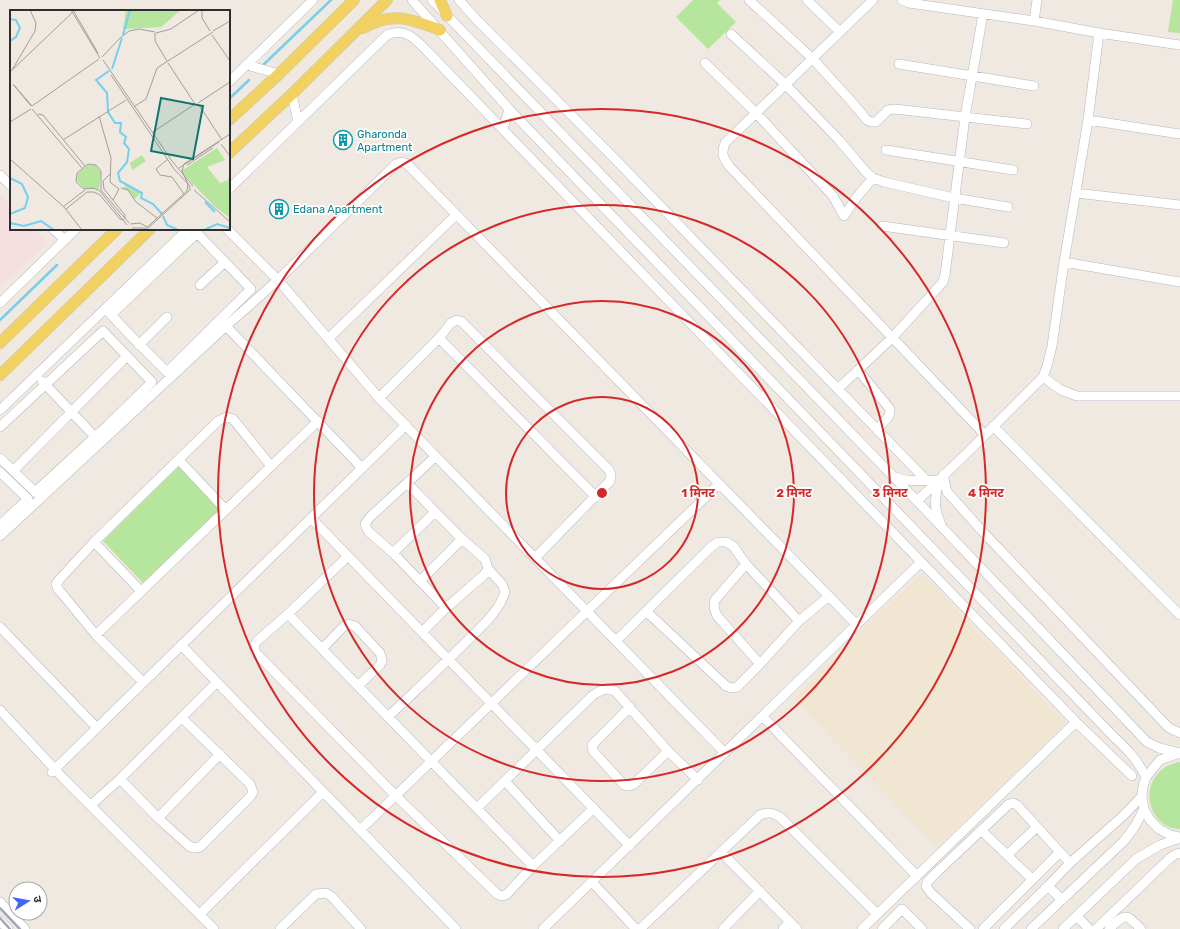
<svg xmlns="http://www.w3.org/2000/svg" width="1180" height="929" viewBox="0 0 1180 929" font-family="Rubik,'Noto Sans Devanagari',sans-serif">
<style>
.education{fill:#f0e6d1}
.medical{fill:#f5dfe0}
.green{fill:#b6e59e}
.lines{fill:none;stroke-linecap:round;stroke-linejoin:round}
.stream{stroke:#75cff0;stroke-width:2.5}
.minor-casing{stroke:#b4b7c1;stroke-width:10}
.major-casing{stroke:#c9c9c9;stroke-width:12}
.minor{stroke:#fff;stroke-width:9}
.major{stroke:#f2d163;stroke-width:11}
.rail{stroke:#a3a6b8;stroke-width:2.5}
.ring{fill:none;stroke:#d62828;stroke-width:2}
.labels{text-anchor:middle;dominant-baseline:central;stroke-width:3.5;stroke-linejoin:round;paint-order:stroke}
.culture-label{font-size:11px;fill:#0d838f;stroke:#fff;text-anchor:start}
.inset-river{fill:none;stroke:#75cff0;stroke-width:2}
.inset-road{fill:none;stroke:#a29e99;stroke-width:1}
.view{fill:#0f766e;fill-opacity:0.15;stroke:#0f766e;stroke-width:2}
.inset-edge{fill:none;stroke:#2e2e2e;stroke-width:2}
.centre{fill:#d62828;stroke:#fff;stroke-width:2}
.ring-label{font-size:12px;text-anchor:middle;font-weight:bold;fill:#d62828;stroke:#fff;stroke-width:3.5;stroke-linejoin:round;paint-order:stroke}
</style>
<rect width="100%" height="100%" fill="#efe9e1"/>
<path class="education" d="M 922,573 L 1066,723 L 937,848 L 793,698 Z"/>
<path class="medical" d="M 0,194 L 11,206 L 11,229 L 34,229 L 48,243 L 0,287 Z"/>
<path class="green" d="M 693,0 L 720,0 L 717,3 L 736,22 L 708,49 L 676,17 Z
M 1173,0 L 1180,0 L 1180,33 L 1168,32 Z
M 179,466 L 220,510 L 143,583 L 103,541 Z
M 1180,762 L 1180,829 C 1143,828 1136,769 1180,762 Z"/>
<g class="lines">
<path class="stream" d="M 262,66 L 331,0
M 229,99 L 249,80
M 0,320 L 57,265"/>
<defs>
<path id="minor" d="M 412,0 L 509,109 L 1113,736 C 1128,750 1136,758 1146,777
M 432,0 L 917,501 L 1147,742 L 1159,748 L 1180,753
M 459,0 L 477,20 L 614,158 L 926,480
M 749,0 L 812,58 L 851,101 L 867,120 L 871,122 L 876,122 L 888,110 L 895,109 L 1027,124
M 807,0 L 840,32
M 873,0 L 725,143 C 721,154 723,157 729,166 L 985,435
M 902,0 L 909,3 L 1034,21 L 1099,33 L 1180,45
M 1034,21 L 1037,0
M 731,34 L 785,84 L 839,140 L 866,172 L 873,178 L 884,182 L 954,198 L 1008,207
M 705,63 L 756,113 L 833,196 L 844,216 L 856,198 L 873,178
M 899,64 L 1034,86
M 247,65 L 279,74
M 229,82 L 313,0
M 292,94 L 298,122
M 1088,120 L 1180,134
M 503,129 L 509,109
M 886,150 L 1013,170
M 0,175 L 11,186
M 229,189 L 387,35 C 406,27 416,40 428,52 L 1076,722 L 1132,776
M 1076,193 L 1180,205
M 882,226 L 1004,243
M 53,229 L 65,240
M 227,229 L 278,280 L 379,398 L 725,753
M 1064,262 L 1180,282
M 200,285 L 225,262
M 0,303 L 76,229
M 106,309 C 125,331 146,351 167,372 L 251,289 L 197,233 L 111,315
M 226,326 L 362,468
M 329,338 L 456,215
M 439,338 L 596,497
M 139,345 L 167,317
M 1043,377 L 1061,390 L 1077,396 L 1180,396
M 42,381 L 99,441
M 838,389 L 858,370
M 379,398 L 439,338 L 451,323 L 457,320 L 461,321 L 609,470 L 611,475 L 610,481 L 535,558
M 0,410 L 188,229
M 993,426 L 1180,615
M 0,427 L 103,331 L 152,382 L 109,424 L 35,492 L 0,458
M 877,430 L 889,416 L 890,409 L 858,370 L 892,338 L 943,282 L 945,275 L 965,117 L 983,14
M 436,456 L 407,483 L 370,517 L 365,524 L 368,531 L 393,553 L 446,608
M 179,460 L 226,510
M 13,471 L 127,356
M 0,472 L 28,499 L 0,525
M 943,475 L 947,492 L 950,495 L 983,532 L 1169,728 L 1180,733
M 895,477 C 909,483 924,480 939,480 C 935,496 933,509 941,524
M 407,483 L 462,539 L 485,559 L 488,569 L 484,575 L 446,608 L 422,632
M 917,501 L 968,452 L 1043,377 L 1047,366 L 1052,346 L 1064,262 L 1088,120 L 1099,33
M 311,518 L 630,846
M 0,536 L 226,326 L 278,280 L 396,164 L 402,162 L 407,164 L 857,625
M 94,542 L 141,591
M 393,553 L 435,512
M 348,556 L 288,614 L 257,641 L 254,647 L 256,653 L 396,796 L 497,894 L 502,896 L 507,894 L 533,866 L 594,808
M 746,564 L 715,600 C 713,606 714,611 718,617 L 760,664
M 420,581 L 462,539
M 646,611 L 726,686 C 730,688 733,689 737,687 L 760,664 L 799,621 L 829,596
M 288,614 L 533,866
M 0,627 L 97,728
M 96,635 L 318,421
M 616,641 L 711,547 L 718,542 L 726,542 L 733,546 L 746,564 L 799,621
M 181,645 L 456,929
M 322,649 L 343,627 L 348,624 L 355,626 L 380,653 L 382,661 L 380,665 L 358,686
M 143,682 L 96,635 L 64,596 L 58,589 L 56,584 L 59,580 L 94,542 L 218,421 L 226,417 L 233,419 L 271,466
M 630,707 L 592,745 L 593,751 L 624,785 L 629,786 L 634,784 L 668,751
M 0,710 L 63,778 L 214,929
M 388,717 C 414,692 441,667 466,642 C 481,627 499,612 505,592 L 502,584 L 488,569
M 763,717 L 917,876
M 1180,753 L 1160,760 L 1146,777 L 1143,786 L 1142,796 L 1144,809 L 1150,820 L 1159,829 L 1170,835 L 1180,837
M 52,772 L 406,425
M 120,779 L 158,818 L 189,846 L 194,848 L 200,847 L 250,797 L 253,792 L 250,784 L 182,718
M 505,781 L 560,841
M 91,805 L 120,779 L 217,682
M 477,808 L 592,696 C 601,690 604,687 615,691 L 668,751 L 698,780
M 158,818 L 220,754
M 360,830 L 719,484
M 981,830 L 1032,879
M 721,852 L 797,929
M 1007,855 L 1037,827
M 592,882 L 636,929
M 1048,886 L 1062,900
M 0,902 L 25,929
M 200,914 L 323,792
M 1077,916 L 1089,929
M 0,921 L 8,929
M 280,929 L 316,894 L 326,893 L 332,897 L 361,929
M 543,929 L 921,562
M 640,929 L 760,815 C 768,811 774,813 781,818 L 877,914
M 723,929 L 760,891
M 783,929 L 790,922
M 862,929 L 1076,722
M 882,929 L 902,909 L 922,929
M 970,929 L 931,893 L 926,886 L 928,881 L 937,872 L 1009,804 L 1013,803 L 1017,805 L 1070,863
M 983,929 L 1060,852
M 1004,929 L 1048,886 L 1070,863 L 1124,815 L 1142,796
M 1031,929 L 1124,841 L 1135,826 L 1144,809
M 1063,929 L 1136,859 L 1160,845 L 1180,838
M 1096,929 L 1170,858 L 1176,854 L 1180,853
M 1109,929 C 1126,913 1125,913 1141,929"/>
<path id="major" d="M 440,0 L 447,16
M 363,28 C 393,11 411,19 440,30
M 229,120 L 279,74 L 354,0
M 229,153 L 292,94 L 387,0
M 0,343 L 117,229
M 0,375 L 150,229"/>
</defs>
<use href="#minor" class="minor-casing"/>
<use href="#major" class="major-casing"/>
<use href="#minor" class="minor"/>
<use href="#major" class="major"/>
<path class="rail" d="M 0,908 L 20,929
M 0,918 L 10,929"/>
</g>
<g class="ring">
<circle cx="602" cy="493" r="96"/>
<circle cx="602" cy="493" r="192"/>
<circle cx="602" cy="493" r="288"/>
<circle cx="602" cy="493" r="384"/>
</g>
<defs>
<symbol id="building-ring" viewBox="-11 -11 22 22"><circle r="9.5" fill="#fff" stroke="#0f9aa8" stroke-width="1.5"/><path d="M-4-6H4V6H1V3H-1V6H-4ZM-2.5-4.3h1.7v1.8h-1.7ZM.8-4.3h1.7v1.8H.8ZM-2.5-1h1.7V.8h-1.7ZM.8-1h1.7V.8H.8Z" fill="#0f9aa8"/></symbol>
</defs>
<g fill-rule="evenodd">
<use href="#building-ring" x="332" y="129" width="22" height="22"/>
<use href="#building-ring" x="268" y="198" width="22" height="22"/>
</g>
<g class="labels">
<g class="culture-label">
<text x="357" y="134">Gharonda<tspan x="357" dy="13">Apartment</tspan></text>
<text x="293" y="209">Edana Apartment</text>
</g>
</g>
<g transform="translate(10 10)">
<rect width="220" height="220" fill="#efe9e1"/>
<path d="M 116,0 L 171,0 L 151,17 L 113,19 ZM 207,138 L 215,150 L 197,157 L 210,173 L 218,170 L 220,163 L 220,208 L 204,196 L 171,161 ZM 132,145 L 136,151 L 122,160 L 120,153 ZM 78,155 L 85,155 L 91,162 L 89,179 L 75,179 L 67,171 L 68,163 ZM 115,176 L 121,177 L 131,183 L 124,189 L 120,182 L 113,178 Z" fill="#b6e59e"/>
<path class="inset-river" d="M 0,9 L 6,10 L 10,18 L 6,27 L 0,31M 113,25 L 120,0M 102,59 L 112,28M 99,61 L 86,70 L 97,83 L 98,102 L 105,113 L 111,113 L 110,122 L 116,127 L 114,133 L 119,139 L 117,152 L 108,163 L 110,171 L 132,183 L 131,188 L 143,194 L 152,204M 0,168 L 12,174 L 18,187 L 15,198 L 0,204M 195,192 L 205,202M 153,206 L 157,215 L 168,220M 0,213 L 14,216 L 31,211 L 44,220M 194,220 L 207,214 L 220,218"/>
<path class="inset-road" d="M 61,0 L 90,48M 63,0 L 88,43M 192,1 L 192,8 L 200,21M 203,21 L 220,11M 145,23 L 145,31 L 157,51M 146,23 L 161,19 L 189,0M 202,25 L 220,51M 92,47 L 110,28 L 119,21 L 129,19 L 145,22M 93,50 L 162,151 L 183,176M 158,53 L 185,94M 2,60 L 25,21 L 26,13 L 20,0M 0,62 L 65,0M 101,65 L 164,159 L 180,176 L 179,179M 188,93 L 220,72M 189,95 L 212,130M 21,96 L 3,74 L 22,96M 22,96 L 89,49M 125,96 L 136,89 L 147,58 L 203,22M 22,99 L 72,158M 28,104 L 33,105 L 75,156M 89,106 L 101,148 L 100,172 L 109,179M 0,112 L 21,99M 143,122 L 185,94M 53,130 L 116,90M 211,134 L 220,146M 0,149 L 54,197 L 72,220M 158,149 L 146,159 L 150,165 L 162,167 L 174,184M 177,155 L 203,138M 169,158 L 209,132M 101,163 L 93,171 L 94,179 L 115,205 L 115,209M 111,178 L 118,180 L 126,192 L 147,208M 184,180 L 220,212M 103,190 L 109,179M 54,196 L 75,180M 56,199 L 77,182 L 84,182 L 90,185 L 110,209 L 114,210M 120,214 L 130,213 L 137,217M 117,215 L 90,181 L 83,178 L 74,179 L 66,172 L 67,163 L 78,154 L 86,155 L 91,161 L 91,180 L 119,213M 122,218 L 135,218M 134,220 L 177,181 L 178,174 L 172,161 L 174,154 L 220,124M 136,220 L 181,179"/>
<path class="view" d="M 151,88 L 193,96 L 183,149 L 141,141 Z"/>
<rect width="220" height="220" class="inset-edge"/>
</g>
<circle cx="602" cy="493" r="6" class="centre"/>
<g class="ring-label">
<text x="698" y="497">1 मिनट</text>
<text x="794" y="497">2 मिनट</text>
<text x="890" y="497">3 मिनट</text>
<text x="986" y="497">4 मिनट</text>
</g>
<g transform="translate(28 901) rotate(79)"><circle r="19" fill="#ffffff" stroke="#ababab"/>
<path d="M0-3L7 15L0 10L-7 15Z" fill="#4264fb"/>
<text y="-6" font-size="11" font-weight="bold" text-anchor="middle" fill="#2e2e2e">उ</text>
</g>
</svg>
